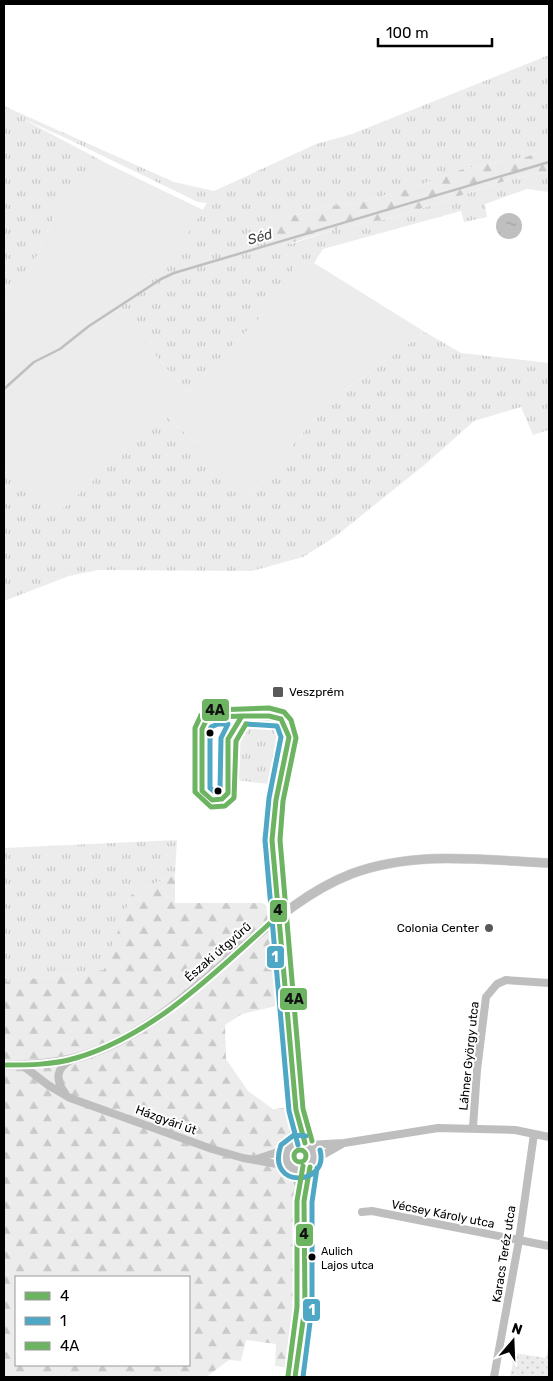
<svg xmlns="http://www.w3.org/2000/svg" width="553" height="1381" viewBox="0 0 553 1381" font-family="Rubik,sans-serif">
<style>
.grass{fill:url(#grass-tufts)}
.forest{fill:url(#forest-firs);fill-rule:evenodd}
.park{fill:url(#park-dots)}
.garden{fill:#ececec}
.water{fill:url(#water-ripples)}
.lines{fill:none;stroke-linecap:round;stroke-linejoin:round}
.stream{stroke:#bfbfbf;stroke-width:2.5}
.major-casing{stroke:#dbdbdb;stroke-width:10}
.minor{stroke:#bebebe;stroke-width:8}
.major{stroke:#bebebe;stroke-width:9}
.bus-1-casing{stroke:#fff;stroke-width:9}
.bus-2-casing{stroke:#fff;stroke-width:9}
.bus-3-casing{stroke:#fff;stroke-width:9}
.bus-1{stroke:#6cb461;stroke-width:5}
.bus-2{stroke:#4ea7c5;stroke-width:5}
.bus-3{stroke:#6cb461;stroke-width:5}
.poi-dot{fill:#595959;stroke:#fff;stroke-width:2}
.bus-dot{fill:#000;stroke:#fff;stroke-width:2}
.labels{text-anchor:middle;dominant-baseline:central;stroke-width:4;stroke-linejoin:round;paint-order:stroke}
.bus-label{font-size:11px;fill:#000;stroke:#fff;text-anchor:start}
.poi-label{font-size:12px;fill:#000;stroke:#fff;text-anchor:start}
.street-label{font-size:12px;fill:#000;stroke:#fff}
.water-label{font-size:14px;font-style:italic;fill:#444;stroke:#fff}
.line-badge{stroke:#fff;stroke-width:2}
.badge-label{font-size:14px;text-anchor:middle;font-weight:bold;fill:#fff}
.pale-badge-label{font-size:14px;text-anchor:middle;font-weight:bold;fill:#111}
</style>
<defs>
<pattern id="grass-tufts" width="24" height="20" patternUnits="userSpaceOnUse" patternTransform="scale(1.25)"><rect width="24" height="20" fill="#ececec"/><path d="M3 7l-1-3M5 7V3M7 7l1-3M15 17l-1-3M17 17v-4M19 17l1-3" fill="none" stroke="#c9c9c9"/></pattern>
<pattern id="forest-firs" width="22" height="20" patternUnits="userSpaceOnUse" patternTransform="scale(1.25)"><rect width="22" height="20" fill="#ececec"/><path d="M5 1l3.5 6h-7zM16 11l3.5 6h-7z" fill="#c9c9c9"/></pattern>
<pattern id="park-dots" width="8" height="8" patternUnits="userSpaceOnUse" patternTransform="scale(1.25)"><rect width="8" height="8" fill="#ececec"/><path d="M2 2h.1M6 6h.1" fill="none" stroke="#c9c9c9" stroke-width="1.8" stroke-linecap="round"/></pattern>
<pattern id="water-ripples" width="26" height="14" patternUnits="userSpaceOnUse" patternTransform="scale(1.25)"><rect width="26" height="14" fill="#bfbfbf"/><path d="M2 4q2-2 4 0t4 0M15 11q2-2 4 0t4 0" fill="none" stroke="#a2a2a2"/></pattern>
</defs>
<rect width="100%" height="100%" fill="#fff"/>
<path class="grass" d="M 549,55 L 549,148 L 526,157 L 466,168 L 423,184 L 355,204 L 327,206 L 288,217 L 291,244 L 339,228 L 392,218 L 508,180 L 549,171 L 549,192 L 527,189 L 485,204 L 487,217 L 464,222 L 461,211 L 323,249 L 314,263 L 295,266 L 285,292 L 187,392 L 111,304 L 176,252 L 207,203 L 198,202 L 72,141 L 21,118 L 106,163 C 87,179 65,196 53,219 C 38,250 30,282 4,306 L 4,106 L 174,182 L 214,191 L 316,144 L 352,134 Z
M 425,332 L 461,353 L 549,363 L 549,431 L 548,430 L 533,435 L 521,407 L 474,421 L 428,462 L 336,536 L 303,557 L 252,571 L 98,570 L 69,576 L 4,601 L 4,463 L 54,516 L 164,414 L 251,494 L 331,400 Z
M 238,726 L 269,726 L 276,729 L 278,742 L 269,784 L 236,780 Z
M 207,753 L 214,754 L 213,794 L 207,787 Z
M 177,840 L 175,874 L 131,895 L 105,970 L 4,982 L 4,848 Z"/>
<path class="forest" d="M 549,148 L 549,171 L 508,180 L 392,218 L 339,228 L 278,247 L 266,240 L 269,231 L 288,217 L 327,206 L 355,204 L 423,184 L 466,168 L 526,157 Z
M 175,874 L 175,903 L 262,903 L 274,909 L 281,917 L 289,1003 L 242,1014 L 225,1025 L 226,1059 L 248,1091 L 273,1109 L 297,1107 L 291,1144 L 259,1158 L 269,1164 L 293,1171 L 304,1208 L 307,1308 L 297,1369 L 275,1366 L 276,1344 L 246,1340 L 241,1361 L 229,1360 L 206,1377 L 4,1377 L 4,982 L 104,970 L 131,895 ZM 16,1277 L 189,1277 L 189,1365 L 16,1365 Z"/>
<path class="park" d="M 549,1343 L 549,1377 L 510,1377 L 513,1363 L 508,1352 L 546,1358 Z"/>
<path class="garden" d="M 106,163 L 203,210 L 176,252 L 111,304 L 187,392 L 285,292 L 295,265 L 314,263 L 425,332 L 331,400 L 251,494 L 164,414 L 54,517 L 4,463 L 4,306 C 30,282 38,250 53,219 C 65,196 87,179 106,163 Z"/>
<path class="water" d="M496 226a13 13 0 1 1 26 0a13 13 0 1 1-26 0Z"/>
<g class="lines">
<path class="stream" d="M 4,389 L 34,362 L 60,349 L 89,326 L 161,279 L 174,273 L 549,162"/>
<defs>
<path id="major" d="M 4,1065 C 27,1065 52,1064 75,1058 C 141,1041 194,989 244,946 C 277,918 310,890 351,874 C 415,850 482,860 549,863"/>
</defs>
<use href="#major" class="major-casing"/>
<path class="minor" d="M 242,716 L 275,717 L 285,724 L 288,731 L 289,737 L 274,811 L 272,840 L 296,1110 C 300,1120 301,1131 305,1141 C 306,1145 310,1146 312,1150 C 320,1162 306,1173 294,1170 L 286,1162 L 286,1153 L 292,1144 L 305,1143
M 22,1065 L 48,1085 L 70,1098 L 212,1149 L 243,1158 L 288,1166
M 65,1093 C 55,1080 56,1068 71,1060
M 473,1127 L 477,1070 L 486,997 L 497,984 L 506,980 L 549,983
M 292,1144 L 296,1112
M 308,1145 L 344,1143 L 438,1128 L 515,1130 L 549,1137
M 257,1159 L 287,1149
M 314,1160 L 342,1144
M 294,1170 L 303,1199
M 362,1212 L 372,1211 L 549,1246
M 295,1377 L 305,1307 L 304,1201 L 310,1167
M 494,1377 L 519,1240 L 534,1134"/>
<use href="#major" class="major"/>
<defs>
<path id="bus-1" d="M 242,716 L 269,716 L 281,719 L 289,737 L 276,800 L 272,840 L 296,1110 L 305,1143
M 242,716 L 228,739 L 228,793 L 222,799 L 212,800 L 202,791 L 202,729 L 206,721 L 216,717 Z
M 4,1065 C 28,1065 53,1065 76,1058 C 155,1035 219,969 279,915
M 295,1377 L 305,1307 L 304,1201 L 310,1167"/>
<path id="bus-2" d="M 218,724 L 228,724 L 221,738 L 220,790 L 215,792 L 210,788 L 210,731 L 211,727 Z
M 246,724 L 277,726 L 281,737 L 269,798 L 265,840 L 289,1111 L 298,1145
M 306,1136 L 294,1135 L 281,1145 C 265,1190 330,1186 320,1150
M 303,1377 L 312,1307 L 312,1202 L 317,1168"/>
<path id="bus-3" d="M 246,724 L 236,741 L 234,798 L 225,806 L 211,807 L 195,792 L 195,728 L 201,715 L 215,710 L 269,708 L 284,712 L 291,720 L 296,738 L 283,801 L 280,840 L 303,1109 L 312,1141
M294 1156a6 6 0 1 1 12 0a6 6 0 1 1-12 0Z
M 288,1376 L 297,1307 L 297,1201 L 303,1166"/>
</defs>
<use href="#bus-1" class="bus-1-casing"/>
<use href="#bus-2" class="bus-2-casing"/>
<use href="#bus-3" class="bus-3-casing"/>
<use href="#bus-1" class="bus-1"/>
<use href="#bus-2" class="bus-2"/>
<use href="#bus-3" class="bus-3"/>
</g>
<g class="poi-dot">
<rect x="272" y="686" width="12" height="12" rx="2.5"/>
<circle cx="489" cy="928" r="5"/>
</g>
<g class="bus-dot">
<circle cx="210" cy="733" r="4.5"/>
<circle cx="218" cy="791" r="4.5"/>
<circle cx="312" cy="1257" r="4.5"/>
</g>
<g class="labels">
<g class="bus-label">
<text x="321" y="1251">Aulich<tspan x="321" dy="14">Lajos utca</tspan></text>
</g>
<g class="poi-label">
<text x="289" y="692">Veszprém</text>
<text x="479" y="928" text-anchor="end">Colonia Center</text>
</g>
<g class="street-label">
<text transform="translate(218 952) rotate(-41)">Északi útgyűrű</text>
<text transform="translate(469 1056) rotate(-84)">Láhner György utca</text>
<text transform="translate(166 1120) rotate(20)">Házgyári út</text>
<text transform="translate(443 1214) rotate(11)">Vécsey Károly utca</text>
<text transform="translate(504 1254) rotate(-81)">Karacs Teréz utca</text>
</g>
<g class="water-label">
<text transform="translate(260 237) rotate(-16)">Séd</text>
</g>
</g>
<g class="line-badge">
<rect x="201" y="698" width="29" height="24" rx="5" fill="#6cb461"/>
<rect x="269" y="899" width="19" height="24" rx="5" fill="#6cb461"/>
<rect x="266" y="945" width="19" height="24" rx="5" fill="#4ea7c5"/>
<rect x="279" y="987" width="29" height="24" rx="5" fill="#6cb461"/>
<rect x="295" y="1223" width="19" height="24" rx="5" fill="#6cb461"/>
<rect x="302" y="1298" width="19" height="24" rx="5" fill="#4ea7c5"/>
</g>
<g class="badge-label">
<text x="275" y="962">1</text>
<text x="312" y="1315">1</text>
</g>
<g class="pale-badge-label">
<text x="215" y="715">4A</text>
<text x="278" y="915">4</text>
<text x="294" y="1004">4A</text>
<text x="304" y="1239">4</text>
</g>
<rect width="553" height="1381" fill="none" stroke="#000000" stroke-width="10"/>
<rect x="15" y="1276" width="175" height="90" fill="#ffffff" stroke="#999999"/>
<rect x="25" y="1292" width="25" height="8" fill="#6cb461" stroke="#999999"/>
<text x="60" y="1301" font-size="15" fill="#000000">4</text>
<rect x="25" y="1317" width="25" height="8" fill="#4ea7c5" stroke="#999999"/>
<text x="60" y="1326" font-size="15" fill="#000000">1</text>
<rect x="25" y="1342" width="25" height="8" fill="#6cb461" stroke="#999999"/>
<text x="60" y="1351" font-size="15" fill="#000000">4A</text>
<g transform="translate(513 1341) rotate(19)" stroke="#ffffff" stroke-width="4" paint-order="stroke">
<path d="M0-4L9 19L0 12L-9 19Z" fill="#000000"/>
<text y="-8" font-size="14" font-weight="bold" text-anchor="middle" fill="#000000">N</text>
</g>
<path d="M378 38v8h114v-8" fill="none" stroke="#000000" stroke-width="2.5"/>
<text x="386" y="38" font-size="15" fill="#000000" stroke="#ffffff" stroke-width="4" paint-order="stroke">100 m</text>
</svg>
